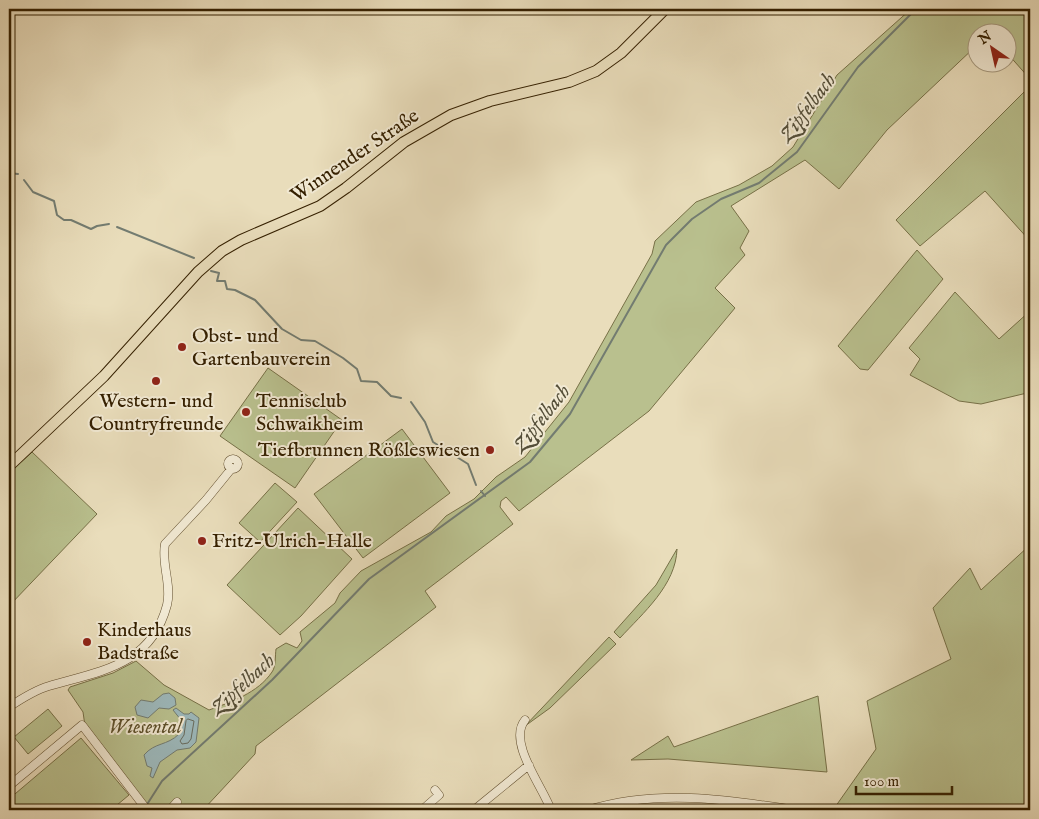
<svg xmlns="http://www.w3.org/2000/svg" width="1039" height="819" viewBox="0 0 1039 819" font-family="'IM FELL English',serif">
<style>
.green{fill:#b9c08e;stroke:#777047}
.water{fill:#9db9bc;stroke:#737c71}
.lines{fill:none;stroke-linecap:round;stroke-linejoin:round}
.shore{stroke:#696c5e;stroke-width:1}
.stream{stroke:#737c71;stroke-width:2}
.minor-casing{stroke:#624f2f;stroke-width:9}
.major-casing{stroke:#352000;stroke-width:12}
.minor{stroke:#f1e9d3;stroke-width:8}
.major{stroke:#e9ddbb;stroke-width:10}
.poi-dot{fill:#8f2418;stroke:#f1e9d3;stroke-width:2}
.labels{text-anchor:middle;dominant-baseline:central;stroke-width:4;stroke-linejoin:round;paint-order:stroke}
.street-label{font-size:20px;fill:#352000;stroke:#f1e9d3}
.poi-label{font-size:20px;fill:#352000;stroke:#f1e9d3;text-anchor:start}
.park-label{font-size:20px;font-style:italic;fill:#5d502b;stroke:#f1e9d3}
.water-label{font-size:21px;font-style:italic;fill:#544e38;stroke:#f1e9d3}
</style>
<rect width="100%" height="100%" fill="#e9ddbb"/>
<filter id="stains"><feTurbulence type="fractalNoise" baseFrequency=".004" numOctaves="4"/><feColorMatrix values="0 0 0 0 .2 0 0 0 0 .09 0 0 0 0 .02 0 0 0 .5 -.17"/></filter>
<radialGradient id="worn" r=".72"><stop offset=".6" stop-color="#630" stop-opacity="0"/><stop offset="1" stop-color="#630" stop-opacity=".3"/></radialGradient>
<path class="green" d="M 911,9 L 1030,9 L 1030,79 L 1007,53 L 1006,32 L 976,32 L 976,46 L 887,130 L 839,189 L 805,160 L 731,206 L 749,231 L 740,248 L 745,255 L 715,288 L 735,308 L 649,411 L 519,511 L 506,497 L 501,501 L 500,507 L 513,524 L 425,591 L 436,607 L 256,746 L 255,754 L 203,810 L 182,810 L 176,800 L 166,810 L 151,810 L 85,726 L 83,712 L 68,690 L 70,687 L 113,673 L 136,661 L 164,685 L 209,710 C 231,702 258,693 272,672 C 276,667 275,656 276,649 L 286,643 L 297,648 L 302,641 L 300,632 L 335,603 L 340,593 L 361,571 L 431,532 L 446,516 L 474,499 L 496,477 L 525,457 L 569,402 L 652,254 L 655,241 L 696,202 L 739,185 L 772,166 L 793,147 L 837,75 Z
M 1030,86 L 1030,241 L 985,191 L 920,246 L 896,220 Z
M 917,250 L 943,279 L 868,370 L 860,369 L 838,346 Z
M 955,292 L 999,339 L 1030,311 L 1030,390 L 1027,393 L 981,404 L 959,401 L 910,375 L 920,359 L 909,348 Z
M 268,368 L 342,420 L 295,488 L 220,436 Z
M 402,429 L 450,493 L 363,558 L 314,494 Z
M 32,452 L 97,514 L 9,606 L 9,473 Z
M 275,483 L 297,502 L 260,542 L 239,523 Z
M 298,508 L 352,559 L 301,616 L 280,635 L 227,585 Z
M 1030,545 L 1030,810 L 833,810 L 876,749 L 867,701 L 951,659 L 933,608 L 970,568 L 981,590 Z
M 677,549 C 676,585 643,613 620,638 L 614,632 L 656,585 Z
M 609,637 L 616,644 L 550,708 L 525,726 Z
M 818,696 L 827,772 L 668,759 L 631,760 L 668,736 L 674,747 Z
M 48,709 L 62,726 L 28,754 L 14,737 Z
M 81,738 L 129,795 L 111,810 L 9,810 L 9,799 Z"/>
<path class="water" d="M 169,693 L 175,698 L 176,705 L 169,709 L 159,708 L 148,718 L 137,715 L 135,707 L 141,700 L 153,702 L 163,694 Z
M 176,708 L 184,714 L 189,714 L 191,712 L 199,718 L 196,742 L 190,748 L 177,750 L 160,762 L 153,778 L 150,776 L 152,768 L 147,766 L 144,755 C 155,742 167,746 179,734 L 181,720 L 173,710 Z"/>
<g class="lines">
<path class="shore" d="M 188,719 L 194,721 L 191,739 L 188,743 L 182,744 L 180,741 L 184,735 L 186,721 Z"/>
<path class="stream" d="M 965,9 L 970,12 L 971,9
M 9,173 L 18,174
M 24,180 L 33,192 L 54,201 L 57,215 L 64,220 L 71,220 L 91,229 L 97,226 L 109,224
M 117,227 L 194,258
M 211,271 L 219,273 L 217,281 L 225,281 L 227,289 L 235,290 L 255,300 L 282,329 L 301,340 L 315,341 L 343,358 L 357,369 L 361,381 L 377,382 L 391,396 L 401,398
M 411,402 L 425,422 L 433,442 L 468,464 L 476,485
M 481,491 L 485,496
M 146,806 L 162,781 L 272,680 L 369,579 L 530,462 L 570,414 L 666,245 L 692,219 L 721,199 L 759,183 L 797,152 L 858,67 L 916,9"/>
<defs>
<path id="minor" d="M228 464a5 5 0 1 1 10 0a5 5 0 1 1-10 0Z
M 9,707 C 21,699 35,690 49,686 C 100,671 151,666 167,605 C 172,585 161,564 165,544 L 206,500 L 232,468
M 525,720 C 507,742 543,787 551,810
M 9,786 L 82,725 L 147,810
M 170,810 L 177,802
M 422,810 L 439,795 L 435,790
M 474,810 L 529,765
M 588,810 C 657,789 724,799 795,810"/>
<path id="major" d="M 9,466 L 104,376 L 198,272 L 222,251 L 241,240 L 320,206 L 346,188 L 404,142 L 451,115 L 490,101 L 569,82 L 596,71 L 621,53 L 665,9"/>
</defs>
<use href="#minor" class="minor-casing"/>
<use href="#major" class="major-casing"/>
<use href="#minor" class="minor"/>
<use href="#major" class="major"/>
</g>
<g class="poi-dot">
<circle cx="182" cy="347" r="5"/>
<circle cx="156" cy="381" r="5"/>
<circle cx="246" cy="412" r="5"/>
<circle cx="490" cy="450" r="5"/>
<circle cx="202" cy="541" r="5"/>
<circle cx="87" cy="642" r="5"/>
</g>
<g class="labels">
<g class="street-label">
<text transform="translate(355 156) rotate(-34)">Winnender Straße</text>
</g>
<g class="poi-label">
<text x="192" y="336">Obst- und<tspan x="192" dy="23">Gartenbauverein</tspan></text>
<text x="156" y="401" text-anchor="middle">Western- und<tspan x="156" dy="23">Countryfreunde</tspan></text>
<text x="256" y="401">Tennisclub<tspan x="256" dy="23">Schwaikheim</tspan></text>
<text x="480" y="450" text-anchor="end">Tiefbrunnen Rößleswiesen</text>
<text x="212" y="541">Fritz-Ulrich-Halle</text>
<text x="97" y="630">Kinderhaus<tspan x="97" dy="23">Badstraße</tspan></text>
</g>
<g class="park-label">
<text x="145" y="727">Wiesental</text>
</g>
<g class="water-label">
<text transform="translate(808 108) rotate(-53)">Zipfelbach</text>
<text transform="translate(542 419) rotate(-52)">Zipfelbach</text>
<text transform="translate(243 685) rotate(-43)">Zipfelbach</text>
</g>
</g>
<rect width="1039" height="819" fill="none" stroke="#e9ddbb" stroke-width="30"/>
<rect x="10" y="10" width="1019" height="799" fill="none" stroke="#352000" stroke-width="2.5"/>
<rect x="15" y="15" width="1009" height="789" fill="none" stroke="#352000"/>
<g transform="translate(992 48) rotate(326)"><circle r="24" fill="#f1e9d3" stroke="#a6997f"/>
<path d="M0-4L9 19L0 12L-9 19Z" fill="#8f2418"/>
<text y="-8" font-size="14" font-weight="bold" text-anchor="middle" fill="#352000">N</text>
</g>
<path d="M856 786v8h96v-8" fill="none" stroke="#352000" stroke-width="2.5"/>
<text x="864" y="786" font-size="15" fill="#352000" stroke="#f1e9d3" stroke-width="4" paint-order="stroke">100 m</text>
<rect width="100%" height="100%" filter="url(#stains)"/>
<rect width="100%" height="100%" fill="url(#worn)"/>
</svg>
